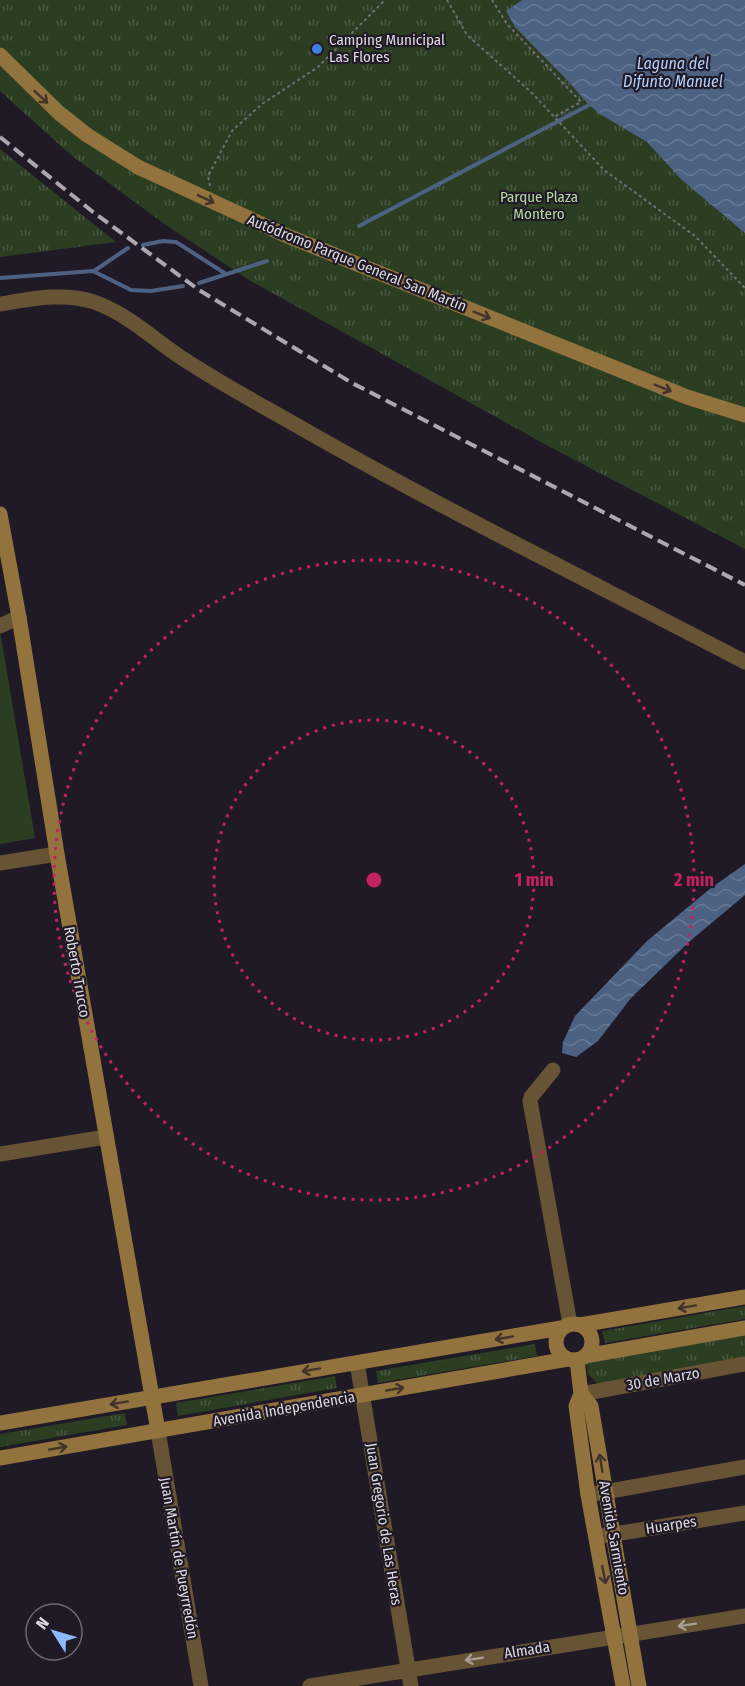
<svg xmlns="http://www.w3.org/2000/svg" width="745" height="1686" viewBox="0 0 745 1686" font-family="'Fira Sans Condensed',sans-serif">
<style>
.grass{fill:url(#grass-tufts)}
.garden{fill:#2b3e22}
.water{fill:url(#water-waves)}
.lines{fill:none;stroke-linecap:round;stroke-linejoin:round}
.stream{stroke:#4d6283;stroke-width:4}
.path{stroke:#726d77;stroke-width:2;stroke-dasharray:3 3;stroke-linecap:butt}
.street{stroke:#675434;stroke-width:15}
.secondary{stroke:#92723d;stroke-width:15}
.rail{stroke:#aca8b1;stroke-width:4;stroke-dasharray:12 6;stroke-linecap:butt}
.oneway{stroke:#42342d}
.oneway2{stroke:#a89e94}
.ring{fill:none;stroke:#c32262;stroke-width:3;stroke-dasharray:3 6}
.shop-dot{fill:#3f7fe0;stroke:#201a26;stroke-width:2}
.labels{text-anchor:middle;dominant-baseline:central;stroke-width:4.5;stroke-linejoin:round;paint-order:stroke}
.poi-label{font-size:15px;fill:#dedae2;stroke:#201a26;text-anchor:start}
.park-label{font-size:15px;fill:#b2dba0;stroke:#201a26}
.street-label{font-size:15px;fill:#dedae2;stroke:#201a26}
.water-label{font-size:16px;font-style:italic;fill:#b2cffd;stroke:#201a26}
.centre{fill:#c32262;stroke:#201a26;stroke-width:3}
.ring-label{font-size:18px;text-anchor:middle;font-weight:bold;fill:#c32262;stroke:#201a26;stroke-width:4.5;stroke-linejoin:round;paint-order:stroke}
</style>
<defs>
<pattern id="grass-tufts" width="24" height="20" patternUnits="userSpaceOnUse" patternTransform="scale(1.5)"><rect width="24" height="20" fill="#2b3e22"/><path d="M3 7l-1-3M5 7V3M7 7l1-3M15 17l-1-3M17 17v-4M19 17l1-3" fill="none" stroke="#495942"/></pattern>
<pattern id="water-waves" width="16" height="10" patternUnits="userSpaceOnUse" patternTransform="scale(1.5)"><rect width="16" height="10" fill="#4d6283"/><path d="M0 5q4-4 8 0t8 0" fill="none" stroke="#667894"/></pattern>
</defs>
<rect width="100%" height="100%" fill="#201a26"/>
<path class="grass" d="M 0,0 L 745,0 L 745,549 L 550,447 L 249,280 L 166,225 L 71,155 L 0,91 Z
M 0,149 L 116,242 L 0,257 Z
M 745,1306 L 745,1319 L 605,1343 L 602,1331 Z
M 745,1335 L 745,1358 L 598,1384 L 588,1374 L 586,1363 Z
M 535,1344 L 537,1356 L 378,1383 L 376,1371 Z
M 335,1376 L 337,1388 L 178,1416 L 176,1403 Z
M 125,1413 L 127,1425 L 0,1447 L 0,1434 Z"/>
<path class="garden" d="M 0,631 L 35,838 L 0,844 Z"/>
<path class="water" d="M 522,0 L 745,0 L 745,233 L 682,180 L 647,142 L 600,114 L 589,105 L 568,81 L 515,27 L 506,11 Z
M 745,864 L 745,895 L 690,941 L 631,998 L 598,1041 L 576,1057 L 562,1053 L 563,1042 L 575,1016 L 647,941 L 711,888 Z"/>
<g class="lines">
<path class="stream" d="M 359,226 L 589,105
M 143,245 L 163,241 L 176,242 L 226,274
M 94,271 L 128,248
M 0,278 L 93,271 L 131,290 L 151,291 L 183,286
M 199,283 L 267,261"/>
<path class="path" d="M 447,0 L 467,35 L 532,93 L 604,170 L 695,236 L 745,288
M 492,0 L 507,24 L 581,102 L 554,117
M 210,186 L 208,176 L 232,131 L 262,104 L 318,67 L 385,0"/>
<path class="street" d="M 0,304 C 31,299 64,292 94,302 C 128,314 153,339 182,358 C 221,384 263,406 303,429 C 448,512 598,585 745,662
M 0,626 L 19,617
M 0,863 L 57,854
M 553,1070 L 531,1097 L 530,1101 L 570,1324
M 0,1154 L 106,1137
M 357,1363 L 411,1686
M 581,1394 L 745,1364
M 158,1431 L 201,1686
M 588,1495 L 745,1467
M 596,1537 L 745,1513
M 310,1686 L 745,1616"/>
<path class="secondary" d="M 0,55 L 59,113 L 87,135 L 138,167 L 285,235 L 687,397 L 745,415
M 0,514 L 19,617 L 57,854 L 158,1431
M556 1342a18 18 0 1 1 36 0a18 18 0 1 1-36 0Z
M 580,1325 L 745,1297
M 585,1356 L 745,1328
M 577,1360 L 581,1394 L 576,1406 L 588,1495 L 623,1686
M 581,1394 L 591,1406 L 639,1686
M 0,1423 L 561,1328
M 0,1458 L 568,1359"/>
<path class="rail" d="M 0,137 L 93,212 L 199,290 L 352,383 L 745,585"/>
</g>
<defs><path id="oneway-shaft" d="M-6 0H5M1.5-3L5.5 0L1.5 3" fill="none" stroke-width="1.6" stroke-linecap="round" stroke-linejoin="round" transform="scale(1.5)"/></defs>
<g class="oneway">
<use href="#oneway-shaft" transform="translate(41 97) rotate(43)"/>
<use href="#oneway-shaft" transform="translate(206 199) rotate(25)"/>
<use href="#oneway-shaft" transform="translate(482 315) rotate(22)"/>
<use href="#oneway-shaft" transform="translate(663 388) rotate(22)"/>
<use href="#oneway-shaft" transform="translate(687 1307) rotate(170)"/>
<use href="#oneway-shaft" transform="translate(504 1338) rotate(170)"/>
<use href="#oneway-shaft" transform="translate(311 1370) rotate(170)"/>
<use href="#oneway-shaft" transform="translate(395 1389) rotate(-10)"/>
<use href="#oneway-shaft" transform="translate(119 1403) rotate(170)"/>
<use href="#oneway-shaft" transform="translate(58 1448) rotate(-10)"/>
<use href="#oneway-shaft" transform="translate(601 1463) rotate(-99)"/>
<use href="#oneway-shaft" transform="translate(604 1575) rotate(79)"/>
</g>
<g class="oneway2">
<use href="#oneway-shaft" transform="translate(687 1625) rotate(171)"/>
<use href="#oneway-shaft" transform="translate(474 1659) rotate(171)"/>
</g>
<g class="ring">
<circle cx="374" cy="880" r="160"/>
<circle cx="374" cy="880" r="320"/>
</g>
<circle class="shop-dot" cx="317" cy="49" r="6"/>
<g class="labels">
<g class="poi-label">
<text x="329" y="40">Camping Municipal<tspan x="329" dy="17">Las Flores</tspan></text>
</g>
<g class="park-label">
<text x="539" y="197">Parque Plaza<tspan x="539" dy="17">Montero</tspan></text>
</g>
<g class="street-label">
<text transform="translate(357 263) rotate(22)">Autódromo Parque General San Martín</text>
<text transform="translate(77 972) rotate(80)">Roberto Trucco</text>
<text transform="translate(663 1379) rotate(-10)">30 de Marzo</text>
<text transform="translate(284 1409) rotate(-10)">Avenida Independencia</text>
<text transform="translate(384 1524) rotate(81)">Juan Gregorio de Las Heras</text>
<text transform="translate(671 1525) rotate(-9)">Huarpes</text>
<text transform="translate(614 1538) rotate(80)">Avenida Sarmiento</text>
<text transform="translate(179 1558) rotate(80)">Juan Martín de Pueyrredón</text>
<text transform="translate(527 1650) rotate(-9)">Almada</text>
</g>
<g class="water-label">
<text x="673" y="63">Laguna del<tspan x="673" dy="18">Difunto Manuel</tspan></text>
</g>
</g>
<circle cx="374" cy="880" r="9" class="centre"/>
<g class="ring-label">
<text x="534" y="886">1 min</text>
<text x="694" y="886">2 min</text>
</g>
<g transform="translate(54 1632) rotate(307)"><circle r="28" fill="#201a26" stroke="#6c6771" stroke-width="1.5"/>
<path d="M0-4.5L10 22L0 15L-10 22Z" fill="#8db9fc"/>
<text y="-9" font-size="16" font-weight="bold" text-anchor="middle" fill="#dedae2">N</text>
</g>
</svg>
